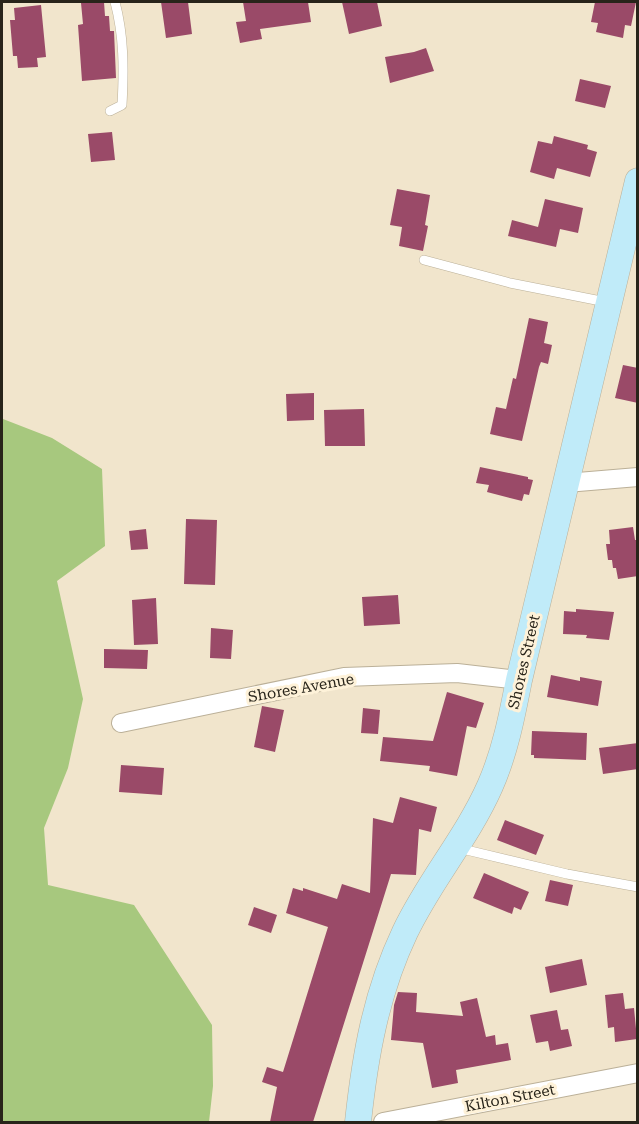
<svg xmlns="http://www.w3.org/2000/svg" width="639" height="1124" viewBox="0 0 639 1124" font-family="'Roboto Serif',serif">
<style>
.green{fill:#a7c87e}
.building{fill:#9a4a68}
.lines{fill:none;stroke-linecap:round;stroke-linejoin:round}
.lane-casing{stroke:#bbb098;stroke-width:10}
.street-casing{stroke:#bbb098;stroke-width:20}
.secondary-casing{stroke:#bbb098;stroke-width:27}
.lane{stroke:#fff;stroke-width:9}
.street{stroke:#fff;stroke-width:18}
.secondary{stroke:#c0ebf9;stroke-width:26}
.labels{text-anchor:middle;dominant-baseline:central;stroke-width:6;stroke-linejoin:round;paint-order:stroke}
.street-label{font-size:15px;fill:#28241a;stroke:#fef2d9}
</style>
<rect width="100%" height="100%" fill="#f1e5cc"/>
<path class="green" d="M 2,415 L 3,419 L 52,438 L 102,469 L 105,546 L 57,581 L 83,699 L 68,768 L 44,828 L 48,885 L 134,905 L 212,1025 L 213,1086 L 209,1122 L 2,1122 Z"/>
<path class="building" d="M 104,2 L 105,16 L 109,16 L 110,31 L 114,31 L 116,78 L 82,81 L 78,25 L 83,24 L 81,3 Z
M 161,2 L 188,2 L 192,34 L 166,38 Z
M 243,2 L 308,2 L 311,22 L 260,29 L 262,39 L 240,43 L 236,22 L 246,21 Z
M 342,2 L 377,2 L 382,26 L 349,34 Z
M 595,2 L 636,2 L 631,26 L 625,25 L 623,38 L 596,32 L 598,23 L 591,22 Z
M 41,5 L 46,57 L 37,58 L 38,67 L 18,68 L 17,56 L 13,56 L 10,20 L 15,20 L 14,8 Z
M 426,48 L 434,71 L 390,83 L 385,57 L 414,52 Z
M 580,79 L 611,86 L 605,108 L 575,101 Z
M 112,132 L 115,160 L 91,162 L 88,134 Z
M 554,136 L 588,145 L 587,149 L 597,152 L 590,177 L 557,168 L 554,179 L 530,172 L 538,141 L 552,144 Z
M 397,189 L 430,195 L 425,225 L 428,226 L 423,251 L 399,246 L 402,227 L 390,225 Z
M 545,199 L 583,208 L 578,233 L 560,229 L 556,247 L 508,236 L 512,220 L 538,227 Z
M 529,318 L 548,322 L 544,343 L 552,345 L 548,364 L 541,362 L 539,367 L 522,441 L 490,434 L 496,407 L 506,409 L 513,378 L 516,379 Z
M 623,365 L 638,368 L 638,403 L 615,398 Z
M 314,393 L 314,420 L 287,421 L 286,394 Z
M 364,409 L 365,446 L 325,446 L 324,410 Z
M 480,467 L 528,477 L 528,479 L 533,480 L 529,495 L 524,494 L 522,501 L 487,492 L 489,485 L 476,483 Z
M 186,519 L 217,520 L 215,585 L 184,584 Z
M 633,527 L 635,540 L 638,540 L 638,576 L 618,579 L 616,568 L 613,568 L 612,560 L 608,560 L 606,544 L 610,544 L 609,530 Z
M 146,529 L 148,549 L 131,550 L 129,531 Z
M 398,595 L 400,624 L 364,626 L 362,597 Z
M 156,598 L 158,644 L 134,645 L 132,600 Z
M 576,609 L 614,612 L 609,640 L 586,638 L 587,635 L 563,634 L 564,611 L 576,612 Z
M 211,628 L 233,630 L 231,659 L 210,658 Z
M 104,649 L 148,650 L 147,669 L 104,668 Z
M 551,675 L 580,681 L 580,677 L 602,681 L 598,706 L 547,697 Z
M 447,692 L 484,703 L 476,728 L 467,726 L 457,776 L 429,771 L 430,766 L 380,761 L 383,737 L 433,741 Z
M 262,706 L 284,710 L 275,752 L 254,747 Z
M 363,708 L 380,710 L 378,734 L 361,733 Z
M 532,731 L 587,733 L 586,760 L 534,758 L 534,755 L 531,755 Z
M 638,743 L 638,769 L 603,774 L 599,748 Z
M 121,765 L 164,768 L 162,795 L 119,792 Z
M 400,797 L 437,807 L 431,832 L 419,829 L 416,875 L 391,874 L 313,1122 L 270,1122 L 277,1087 L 262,1082 L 267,1067 L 283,1072 L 328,927 L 286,913 L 293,888 L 303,891 L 303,888 L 337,899 L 342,884 L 370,893 L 373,818 L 393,823 Z
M 505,820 L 544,835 L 536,855 L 497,840 Z
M 484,873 L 529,892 L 521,910 L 514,907 L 512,914 L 473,898 Z
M 550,880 L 573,885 L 568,906 L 545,901 Z
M 254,907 L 277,915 L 271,933 L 248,925 Z
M 582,959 L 587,985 L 550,993 L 545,967 Z
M 398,992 L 417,993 L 416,1012 L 463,1016 L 460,1002 L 477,998 L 486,1037 L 495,1035 L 496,1045 L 508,1043 L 511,1060 L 456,1070 L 458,1083 L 432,1088 L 423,1043 L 391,1040 L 394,1005 Z
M 623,993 L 625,1009 L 634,1008 L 637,1039 L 615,1042 L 614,1027 L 608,1028 L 605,995 Z
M 557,1010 L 561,1030 L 568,1029 L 572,1046 L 550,1051 L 548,1041 L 536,1043 L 530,1015 Z"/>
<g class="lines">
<defs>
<path id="lane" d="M 110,111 L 122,105 C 124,69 124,36 115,2
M 424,260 L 510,283 L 606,302
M 458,848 L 567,874 L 638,887"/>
<path id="street" d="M 566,483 L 638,477
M 121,723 L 344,677 L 457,673 L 519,680
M 383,1122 L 638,1073"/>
<path id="secondary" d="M 358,1122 C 365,1056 376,993 405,932 C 429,881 467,838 490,786 C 505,752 512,716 519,680 L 638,181"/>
</defs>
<use href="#lane" class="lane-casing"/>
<use href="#street" class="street-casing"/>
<use href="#secondary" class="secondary-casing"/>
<use href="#lane" class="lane"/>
<use href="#street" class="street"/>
<use href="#secondary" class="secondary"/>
</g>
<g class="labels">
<g class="street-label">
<text transform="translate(524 662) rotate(-77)">Shores Street</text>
<text transform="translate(301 688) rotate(-10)">Shores Avenue</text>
<text transform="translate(510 1098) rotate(-11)">Kilton Street</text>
</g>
</g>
<rect width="639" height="1124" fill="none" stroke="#28241a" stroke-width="6"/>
</svg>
